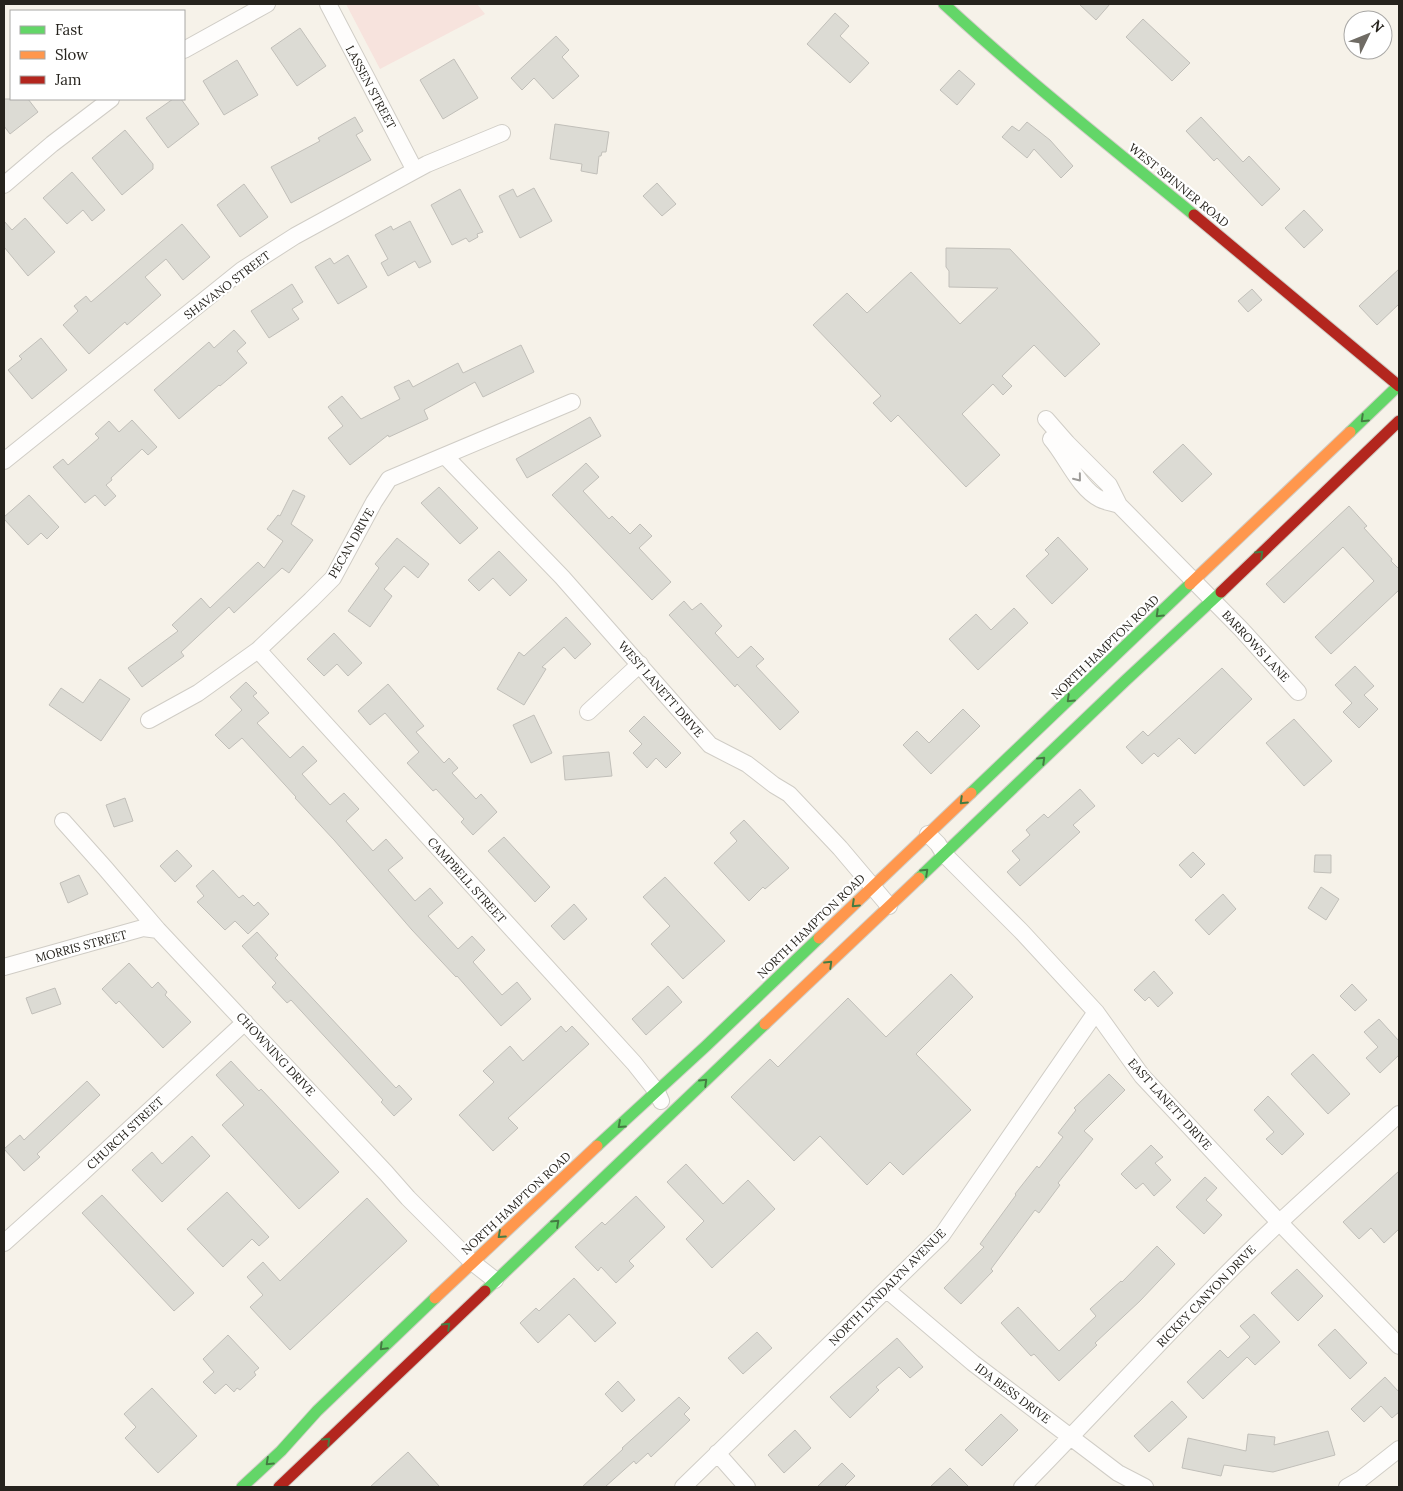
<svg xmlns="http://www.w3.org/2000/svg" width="1403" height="1491" viewBox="0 0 1403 1491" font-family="Lora,serif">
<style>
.green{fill:#f7e3dd}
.building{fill:#dcdbd4;stroke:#c1bfb9}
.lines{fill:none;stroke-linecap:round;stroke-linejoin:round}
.street-casing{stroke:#d0cdc6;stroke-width:18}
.fast-casing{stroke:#d0cdc6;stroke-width:13}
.slow-casing{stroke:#d0cdc6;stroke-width:13}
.jam-casing{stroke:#d0cdc6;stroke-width:13}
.street{stroke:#fefdfc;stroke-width:16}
.fast{stroke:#63d668;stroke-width:11}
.slow{stroke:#ff974d;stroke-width:11}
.jam{stroke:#b3261e;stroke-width:11}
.oneway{stroke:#447c42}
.oneway2{stroke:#9d9b98}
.labels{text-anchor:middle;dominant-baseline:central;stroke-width:4.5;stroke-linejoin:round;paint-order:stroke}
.street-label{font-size:12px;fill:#26231d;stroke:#fff}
</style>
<rect width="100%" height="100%" fill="#f6f2e9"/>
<path class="green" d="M 346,4 L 477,4 L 485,14 L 380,69 Z"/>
<path class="building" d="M 1079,4 L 1110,4 L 1096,20 Z
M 835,13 L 849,26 L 840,36 L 869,63 L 850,83 L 807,44 Z
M 1143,19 L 1190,63 L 1172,81 L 1126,37 Z
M 300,28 L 326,66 L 297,86 L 271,48 Z
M 556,36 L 569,50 L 562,57 L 579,76 L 553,99 L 534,78 L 522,90 L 511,78 Z
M 454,59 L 478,98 L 443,119 L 420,80 Z
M 237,60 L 258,95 L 224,115 L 203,81 Z
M 959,70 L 975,84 L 957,105 L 940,90 Z
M 4,99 L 28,99 L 38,112 L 10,134 L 4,126 Z
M 173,99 L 181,99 L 199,124 L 168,148 L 146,118 Z
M 355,117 L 363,131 L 356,135 L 371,160 L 291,203 L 271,167 L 320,141 L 318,138 Z
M 1201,117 L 1243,162 L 1249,156 L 1280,189 L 1262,206 L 1217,158 L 1214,161 L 1186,131 Z
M 1027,122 L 1050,140 L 1073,166 L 1061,178 L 1034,149 L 1027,158 L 1002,137 L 1012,126 L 1019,131 Z
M 555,124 L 609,132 L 606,152 L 602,152 L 601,156 L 599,156 L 597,174 L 581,171 L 582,164 L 550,159 Z
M 125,130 L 153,164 L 153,169 L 122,195 L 92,158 Z
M 72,172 L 105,210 L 92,221 L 83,210 L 67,224 L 43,198 Z
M 657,183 L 676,204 L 662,216 L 643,196 Z
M 244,184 L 268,217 L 240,237 L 217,205 Z
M 534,188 L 552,221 L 520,238 L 499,196 L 513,189 L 517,197 Z
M 460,189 L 483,232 L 477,234 L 478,237 L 469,242 L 466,238 L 452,245 L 431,205 Z
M 1304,210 L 1323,230 L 1304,248 L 1285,228 Z
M 25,218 L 55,252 L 28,276 L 4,247 L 4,221 L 12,230 Z
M 410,221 L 431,262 L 419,268 L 415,261 L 388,276 L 381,263 L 388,259 L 375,235 L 391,226 L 393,230 Z
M 182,224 L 210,257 L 183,280 L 166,259 L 145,277 L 161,295 L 127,325 L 125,322 L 89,354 L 63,325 L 78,311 L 74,306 L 86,296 L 91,302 Z
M 946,248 L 1010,249 L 1100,344 L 1065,377 L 1034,345 L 1002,376 L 1012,386 L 1003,395 L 993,384 L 962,414 L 1000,455 L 966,487 L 898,415 L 891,422 L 873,403 L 881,396 L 813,325 L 847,293 L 867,313 L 911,272 L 960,324 L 998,288 L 949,287 L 949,271 L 946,267 Z
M 348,255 L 367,287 L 338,304 L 315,267 L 330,258 L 334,264 Z
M 1399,269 L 1399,304 L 1377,325 L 1359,306 Z
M 292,284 L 303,302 L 292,309 L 299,319 L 269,338 L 251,311 Z
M 1252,289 L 1262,300 L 1248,312 L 1238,301 Z
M 234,330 L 246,343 L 237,351 L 247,363 L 220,386 L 219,385 L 179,419 L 154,390 L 209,342 L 214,348 Z
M 41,338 L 67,370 L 32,399 L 8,370 L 22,359 L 19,356 Z
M 521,345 L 534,372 L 483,397 L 475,382 L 424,410 L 428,419 L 389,437 L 388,435 L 350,465 L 328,438 L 343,426 L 328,407 L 342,396 L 361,419 L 400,399 L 394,387 L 409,380 L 413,387 L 458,363 L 463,373 Z
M 590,417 L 601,436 L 527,478 L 516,459 Z
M 132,420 L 157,447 L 148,455 L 142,449 L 111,478 L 112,480 L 106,485 L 116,496 L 105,506 L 95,495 L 85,503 L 53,467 L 63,459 L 68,465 L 99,438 L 95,434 L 109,421 L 119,432 Z
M 1183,444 L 1212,474 L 1182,502 L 1153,472 Z
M 586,463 L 599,477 L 583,491 L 609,519 L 612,516 L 630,534 L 640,524 L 652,536 L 639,548 L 671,582 L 652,600 L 552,495 Z
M 439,487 L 478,528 L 460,544 L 421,503 Z
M 293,490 L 305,496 L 291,524 L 313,540 L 289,573 L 282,568 L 234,613 L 229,607 L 181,652 L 184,656 L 142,687 L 128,668 L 178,631 L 172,625 L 201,598 L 210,608 L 258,562 L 264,568 L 283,541 L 267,529 L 278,515 L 280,516 Z
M 29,495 L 59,527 L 47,539 L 41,533 L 28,545 L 4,519 L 4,517 Z
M 1349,506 L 1367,526 L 1364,528 L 1392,559 L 1391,561 L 1399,569 L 1399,590 L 1331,654 L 1315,637 L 1374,581 L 1343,547 L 1284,603 L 1266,584 Z
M 1058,537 L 1088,569 L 1052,604 L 1026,576 L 1049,554 L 1045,550 Z
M 397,538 L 429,564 L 418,578 L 404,566 L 384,589 L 392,596 L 370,627 L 348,611 L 379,568 L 375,564 Z
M 499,551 L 527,580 L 510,596 L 493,578 L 479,591 L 468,580 Z
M 684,601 L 692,610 L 701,603 L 722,626 L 715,633 L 738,658 L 751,646 L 764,659 L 756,666 L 799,712 L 780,730 L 737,684 L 735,687 L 669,615 Z
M 1014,608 L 1028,623 L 978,670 L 949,639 L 976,614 L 991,630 Z
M 566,617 L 591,644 L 575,659 L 564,647 L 542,667 L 546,669 L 524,705 L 497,689 L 519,652 L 524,656 Z
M 334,633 L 362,663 L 348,676 L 337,664 L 324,676 L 307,659 Z
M 1355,666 L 1374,686 L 1364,695 L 1378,709 L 1359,728 L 1343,712 L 1352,703 L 1335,685 Z
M 1222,668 L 1252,699 L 1195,754 L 1179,738 L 1158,757 L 1154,753 L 1142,764 L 1126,747 L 1143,731 L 1148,736 Z
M 100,679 L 130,699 L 101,741 L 49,705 L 61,688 L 83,703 Z
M 246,682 L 257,693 L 253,696 L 269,713 L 257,723 L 290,758 L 303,746 L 317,761 L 302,774 L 330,805 L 344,793 L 359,809 L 346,821 L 373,851 L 386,839 L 403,858 L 388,870 L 415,901 L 430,888 L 443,903 L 428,916 L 458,949 L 472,936 L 485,950 L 473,962 L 502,995 L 517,982 L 531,999 L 501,1026 L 457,976 L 456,977 L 412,930 L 334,840 L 295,798 L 296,797 L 242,738 L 229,749 L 215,735 L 242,710 L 230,697 Z
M 388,684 L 424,726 L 416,732 L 444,763 L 449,758 L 458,768 L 452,773 L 476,799 L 481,794 L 497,812 L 473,835 L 461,822 L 464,819 L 436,789 L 433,791 L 407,763 L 419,752 L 385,713 L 370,725 L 358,711 Z
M 963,709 L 980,726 L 931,774 L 903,745 L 917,731 L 929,743 Z
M 534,715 L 552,753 L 531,763 L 513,725 Z
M 644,716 L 681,753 L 666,768 L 656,758 L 647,768 L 633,753 L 642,744 L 629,731 Z
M 1294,719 L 1332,761 L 1304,786 L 1266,743 Z
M 609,752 L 612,776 L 565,780 L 563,756 Z
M 1080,789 L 1095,806 L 1073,825 L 1080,832 L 1020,886 L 1007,872 L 1020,860 L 1012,851 L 1030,835 L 1026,830 L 1044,814 L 1048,818 Z
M 125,798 L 133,821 L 114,827 L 106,805 Z
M 744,820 L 789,868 L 765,889 L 763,887 L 749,901 L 714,863 L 737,841 L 730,833 Z
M 504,837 L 550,887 L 535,902 L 488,851 Z
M 177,850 L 192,866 L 175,882 L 160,866 Z
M 1193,852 L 1205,864 L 1191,878 L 1179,865 Z
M 1315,855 L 1331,855 L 1331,873 L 1314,872 Z
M 213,870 L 239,898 L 243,895 L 254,906 L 258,902 L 269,914 L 248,934 L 235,921 L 225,930 L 197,902 L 204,896 L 196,886 Z
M 79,875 L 88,894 L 68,903 L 60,883 Z
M 665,877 L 725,941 L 683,979 L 651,944 L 670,926 L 643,897 Z
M 1321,887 L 1339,899 L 1326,920 L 1308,908 Z
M 1223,894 L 1236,909 L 1209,935 L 1195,920 Z
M 574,904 L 587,919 L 564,940 L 551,926 Z
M 257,932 L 278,955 L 275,958 L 396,1088 L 399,1085 L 412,1099 L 394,1116 L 381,1102 L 383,1100 L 291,1000 L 287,1003 L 272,987 L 276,983 L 242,946 Z
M 129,963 L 152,988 L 158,982 L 167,992 L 165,995 L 191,1022 L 163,1048 L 119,1001 L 116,1004 L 102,989 Z
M 1154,971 L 1173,993 L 1158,1007 L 1149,997 L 1145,1001 L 1134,990 Z
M 951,974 L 973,997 L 916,1054 L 971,1110 L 903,1175 L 890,1162 L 867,1185 L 820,1136 L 794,1161 L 731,1097 L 770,1059 L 778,1067 L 848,998 L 886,1037 Z
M 1352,984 L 1367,1000 L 1355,1011 L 1340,996 Z
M 668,986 L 682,1002 L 646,1035 L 632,1019 Z
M 55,988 L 61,1004 L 32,1014 L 26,998 Z
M 1379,1019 L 1399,1041 L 1399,1055 L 1380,1073 L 1366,1058 L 1378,1047 L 1364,1032 Z
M 561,1026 L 566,1032 L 572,1026 L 589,1044 L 508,1118 L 518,1128 L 493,1151 L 459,1115 L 494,1082 L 483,1071 L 510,1046 L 523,1061 Z
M 1313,1054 L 1350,1094 L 1328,1114 L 1291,1074 Z
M 231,1061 L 259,1091 L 261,1089 L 339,1172 L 299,1209 L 222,1125 L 244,1105 L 216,1075 Z
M 1109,1074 L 1125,1090 L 1084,1131 L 1093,1139 L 1058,1183 L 1060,1185 L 1039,1213 L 1035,1210 L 991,1269 L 993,1271 L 961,1304 L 944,1288 L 984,1247 L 980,1244 L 1016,1195 L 1015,1194 L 1037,1166 L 1039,1168 L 1063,1137 L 1058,1133 L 1076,1110 L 1074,1108 Z
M 87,1081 L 100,1095 L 37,1154 L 40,1157 L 24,1171 L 4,1149 L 20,1135 L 24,1140 Z
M 1268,1096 L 1304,1134 L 1282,1155 L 1266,1139 L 1274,1132 L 1254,1110 Z
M 192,1136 L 210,1156 L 162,1202 L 132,1170 L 152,1152 L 162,1164 Z
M 1151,1145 L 1163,1157 L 1155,1163 L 1171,1180 L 1154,1196 L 1143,1183 L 1136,1189 L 1121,1174 Z
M 686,1164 L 723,1204 L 748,1180 L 775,1209 L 712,1268 L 686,1239 L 704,1221 L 667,1182 Z
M 1399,1171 L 1399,1229 L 1384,1243 L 1371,1228 L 1359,1239 L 1343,1222 Z
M 1205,1177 L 1217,1188 L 1206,1200 L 1222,1215 L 1204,1234 L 1176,1207 Z
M 227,1192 L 269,1237 L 259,1246 L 252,1239 L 223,1267 L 187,1229 Z
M 102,1195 L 194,1293 L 174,1311 L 82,1213 Z
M 636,1196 L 665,1227 L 629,1261 L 634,1266 L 616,1283 L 601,1267 L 598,1271 L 575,1247 L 602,1222 L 605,1225 Z
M 367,1198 L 407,1241 L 290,1350 L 250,1307 L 263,1295 L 247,1277 L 263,1262 L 280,1281 Z
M 1157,1246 L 1175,1264 L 1140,1301 L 1095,1343 L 1097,1345 L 1059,1381 L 1034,1354 L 1031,1356 L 1001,1323 L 1018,1307 L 1059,1351 L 1096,1316 L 1090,1309 L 1121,1281 L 1122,1282 Z
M 1297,1269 L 1323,1296 L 1298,1321 L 1271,1293 Z
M 574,1278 L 616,1323 L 595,1342 L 569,1314 L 538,1343 L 520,1323 L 536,1308 L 539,1311 Z
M 1254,1314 L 1280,1342 L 1255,1365 L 1247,1357 L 1203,1399 L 1187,1382 L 1220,1350 L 1228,1358 L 1250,1337 L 1240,1326 Z
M 1335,1329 L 1367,1363 L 1350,1379 L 1318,1345 Z
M 757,1332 L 772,1348 L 743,1374 L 728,1358 Z
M 228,1335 L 259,1368 L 254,1372 L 256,1375 L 240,1390 L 237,1388 L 234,1392 L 226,1384 L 215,1394 L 203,1382 L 214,1372 L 203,1359 Z
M 897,1338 L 923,1367 L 910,1378 L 899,1367 L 876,1387 L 879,1390 L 850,1418 L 830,1397 Z
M 1385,1377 L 1399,1392 L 1399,1412 L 1392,1418 L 1381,1406 L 1364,1422 L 1351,1409 Z
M 618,1381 L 635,1400 L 622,1412 L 605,1394 Z
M 152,1388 L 197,1436 L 158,1473 L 125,1438 L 136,1427 L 124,1414 Z
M 679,1397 L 690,1408 L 684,1414 L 690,1420 L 651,1457 L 648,1453 L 636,1464 L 634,1461 L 605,1487 L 582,1487 L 623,1449 L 622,1448 Z
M 1172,1401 L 1187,1417 L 1149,1452 L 1134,1436 Z
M 1001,1414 L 1018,1430 L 982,1466 L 965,1450 Z
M 795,1430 L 811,1448 L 784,1473 L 768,1455 Z
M 1328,1431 L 1335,1455 L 1273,1472 L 1224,1465 L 1221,1476 L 1182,1468 L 1188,1438 L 1246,1451 L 1248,1434 L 1275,1437 L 1274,1445 Z
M 408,1452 L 440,1487 L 370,1487 Z
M 842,1463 L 855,1476 L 844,1487 L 817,1487 Z
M 950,1468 L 969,1487 L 930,1487 Z"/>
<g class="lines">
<defs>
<path id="street" d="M 328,4 L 411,163 L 414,171
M 184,50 L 267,4
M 4,185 L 52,144 L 111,99
M 1046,419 L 1067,443 L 1109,485 L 1119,505 L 1241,629 L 1298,692
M 1051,439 C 1066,456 1079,489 1100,499 C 1106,502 1113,503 1119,505
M 445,456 L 562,577 L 710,745 L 747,764 L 774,785 L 789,794 L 840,848 L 889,906
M 4,461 L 242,270 L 295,236 L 414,171 L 427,164 L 502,133
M 258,650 L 634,1063 L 657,1092 L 661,1101
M 588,712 L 640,664
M 149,720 L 198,693 L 258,650 L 311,600 L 333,578 L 374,502 L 389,479 L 572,402
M 63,821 L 105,868 L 158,930 L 386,1173 L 408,1198 L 472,1262 L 495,1280
M 928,834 L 938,844 L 944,854 L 1021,931 L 1096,1012 L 1142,1076 L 1279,1222 L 1399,1346
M 4,967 L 143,928 L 158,930
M 4,1243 L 82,1173 L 245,1022
M 887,1290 L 973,1363 L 1118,1473 L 1145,1487
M 717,1453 L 747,1487
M 683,1487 L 942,1235 L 1096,1012
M 1022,1487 C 1086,1422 1147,1355 1211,1290 C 1270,1228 1335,1172 1399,1114
M 1347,1487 L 1361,1479 L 1399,1449"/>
<path id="fast" d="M 944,4 C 1024,78 1110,146 1194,215
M 1350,432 L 1399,385
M 971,793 L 1190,584
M 919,878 L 1125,681 L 1221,592
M 597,1146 L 706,1046 L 819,938
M 485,1291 L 765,1024
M 242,1487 L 281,1451 L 317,1411 L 435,1298"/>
<path id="slow" d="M 1190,584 L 1350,432
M 819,938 L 971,793
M 765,1024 L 919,878
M 435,1298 L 597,1146"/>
<path id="jam" d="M 1194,215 L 1399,386
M 1221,592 L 1399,421
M 279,1487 L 485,1291"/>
</defs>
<use href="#street" class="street-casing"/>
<use href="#fast" class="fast-casing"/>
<use href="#slow" class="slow-casing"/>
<use href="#jam" class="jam-casing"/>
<use href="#street" class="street"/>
<use href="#fast" class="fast"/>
<use href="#slow" class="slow"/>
<use href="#jam" class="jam"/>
</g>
<defs><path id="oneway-chevron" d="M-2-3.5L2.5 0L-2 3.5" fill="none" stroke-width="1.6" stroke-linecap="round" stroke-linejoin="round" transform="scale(1.25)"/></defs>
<g class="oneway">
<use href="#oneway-chevron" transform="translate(1364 419) rotate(136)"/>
<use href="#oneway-chevron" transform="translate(1260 554) rotate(-44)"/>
<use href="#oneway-chevron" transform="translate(1159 614) rotate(136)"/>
<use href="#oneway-chevron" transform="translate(1070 699) rotate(136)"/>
<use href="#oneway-chevron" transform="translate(1042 760) rotate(-44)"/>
<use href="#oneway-chevron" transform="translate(963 801) rotate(136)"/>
<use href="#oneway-chevron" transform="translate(925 872) rotate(-43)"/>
<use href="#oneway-chevron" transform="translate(855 904) rotate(136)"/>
<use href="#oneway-chevron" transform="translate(829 964) rotate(-44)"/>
<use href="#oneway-chevron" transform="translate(704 1082) rotate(-44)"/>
<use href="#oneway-chevron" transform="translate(621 1125) rotate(138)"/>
<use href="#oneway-chevron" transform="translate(556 1223) rotate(-43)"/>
<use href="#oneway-chevron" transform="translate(501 1235) rotate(138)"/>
<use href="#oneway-chevron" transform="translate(447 1326) rotate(-44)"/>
<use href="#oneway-chevron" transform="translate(383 1347) rotate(135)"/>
<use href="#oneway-chevron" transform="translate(327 1441) rotate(-44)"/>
<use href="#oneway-chevron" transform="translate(269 1462) rotate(137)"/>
</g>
<use class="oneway2" href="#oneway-chevron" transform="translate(1078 478) rotate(51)"/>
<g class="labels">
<g class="street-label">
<text transform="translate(371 87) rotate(62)">LASSEN STREET</text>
<text transform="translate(1179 185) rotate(39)">WEST SPINNER ROAD</text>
<text transform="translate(227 285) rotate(-37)">SHAVANO STREET</text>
<text transform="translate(351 543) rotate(-60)">PECAN DRIVE</text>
<text transform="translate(1256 646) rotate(47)">BARROWS LANE</text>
<text transform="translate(1105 647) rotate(-44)">NORTH HAMPTON ROAD</text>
<text transform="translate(661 689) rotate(49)">WEST LANETT DRIVE</text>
<text transform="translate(467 880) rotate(48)">CAMPBELL STREET</text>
<text transform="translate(811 926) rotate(-44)">NORTH HAMPTON ROAD</text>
<text transform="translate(81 946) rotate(-15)">MORRIS STREET</text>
<text transform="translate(276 1054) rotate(47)">CHOWNING DRIVE</text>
<text transform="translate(1170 1104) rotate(48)">EAST LANETT DRIVE</text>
<text transform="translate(125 1133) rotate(-43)">CHURCH STREET</text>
<text transform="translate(516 1203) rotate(-43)">NORTH HAMPTON ROAD</text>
<text transform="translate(887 1287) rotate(-45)">NORTH LYNDALYN AVENUE</text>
<text transform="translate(1206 1296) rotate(-46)">RICKEY CANYON DRIVE</text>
<text transform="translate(1013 1393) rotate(37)">IDA BESS DRIVE</text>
</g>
</g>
<rect width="1403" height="1491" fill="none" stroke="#26231d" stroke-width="10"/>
<rect x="10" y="10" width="175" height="90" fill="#ffffff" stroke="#a8a7a5"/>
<rect x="20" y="26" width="25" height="8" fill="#63d668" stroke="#a8a7a5"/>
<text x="55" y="35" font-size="15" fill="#26231d">Fast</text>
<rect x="20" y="51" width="25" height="8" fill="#ff974d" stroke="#a8a7a5"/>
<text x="55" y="60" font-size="15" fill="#26231d">Slow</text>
<rect x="20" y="76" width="25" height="8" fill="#b3261e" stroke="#a8a7a5"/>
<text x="55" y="85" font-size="15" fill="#26231d">Jam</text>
<g transform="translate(1368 35) rotate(47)"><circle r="24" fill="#ffffff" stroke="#a8a7a5"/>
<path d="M0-4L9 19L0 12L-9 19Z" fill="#6f6b64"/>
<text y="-8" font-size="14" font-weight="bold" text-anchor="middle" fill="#26231d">N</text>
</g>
</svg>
